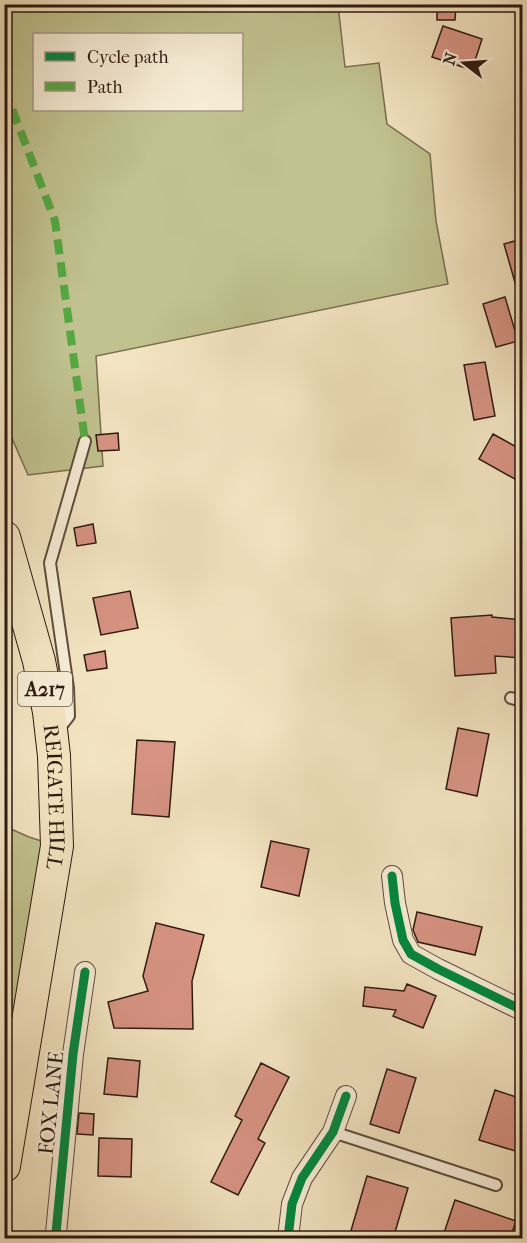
<svg xmlns="http://www.w3.org/2000/svg" width="527" height="1243" viewBox="0 0 527 1243" font-family="'IM FELL French Canon',serif">
<style>
.green{fill:#c0c28f;stroke:#776e50;stroke-width:1.5;fill-rule:evenodd}
.building{fill:#d79383;stroke:#2e1910;stroke-width:1.5}
.lines{fill:none;stroke-linecap:round;stroke-linejoin:round}
.service-casing{stroke:#5f4c3c;stroke-width:14}
.minor-casing{stroke:#5f4c3c;stroke-width:22}
.primary-casing{stroke:#2e1910;stroke-width:34}
.service{stroke:#f7edd7;stroke-width:10}
.minor{stroke:#f7edd7;stroke-width:20}
.primary{stroke:#f3e4c1;stroke-width:32}
.quiet{stroke:#54a942;stroke-width:8;stroke-dasharray:15 8;stroke-linecap:butt}
.cycleway-casing{stroke:#f7edd7;stroke-width:13}
.cycleway{stroke:#00873e;stroke-width:9}
.labels{text-anchor:middle;dominant-baseline:central;stroke-width:5;stroke-linejoin:round;paint-order:stroke}
.shield{fill:#f7edd7;stroke:#6a594c;stroke-width:1.5}
.shield-label{font-size:20px;font-weight:bold;fill:#2e1910}
.street-label{font-size:21px;fill:#2e1910;stroke:#f7edd7}
</style>
<rect width="100%" height="100%" fill="#f3e4c1"/>
<filter id="stains"><feTurbulence type="fractalNoise" baseFrequency=".00333" numOctaves="4"/><feColorMatrix values="0 0 0 0 .2 0 0 0 0 .09 0 0 0 0 .02 0 0 0 .5 -.17"/></filter>
<radialGradient id="worn" r=".72"><stop offset=".6" stop-color="#630" stop-opacity="0"/><stop offset="1" stop-color="#630" stop-opacity=".3"/></radialGradient>
<path class="green" d="M 4,5 L 338,5 L 345,67 L 379,63 L 387,124 L 430,154 L 436,221 L 448,284 L 96,356 L 103,466 L 28,475 L 4,420 ZM 34,34 L 242,34 L 242,110 L 34,110 Z
M 4,826 L 29,837 L 57,846 L 14,1040 L 4,1038 Z"/>
<path class="building" d="M 437,4 L 456,4 L 455,20 L 437,20 Z
M 443,26 L 482,39 L 472,70 L 432,57 Z
M 522,239 L 522,292 L 518,293 L 504,244 Z
M 505,297 L 518,341 L 496,347 L 483,304 Z
M 485,362 L 495,416 L 474,420 L 464,365 Z
M 118,433 L 119,450 L 98,451 L 96,435 Z
M 493,434 L 522,450 L 522,483 L 479,459 Z
M 93,524 L 96,543 L 77,546 L 74,528 Z
M 130,591 L 138,628 L 101,635 L 93,598 Z
M 492,615 L 492,617 L 522,620 L 522,658 L 495,656 L 496,673 L 455,676 L 451,618 Z
M 105,651 L 107,668 L 87,671 L 84,655 Z
M 458,728 L 489,734 L 477,796 L 446,789 Z
M 137,740 L 175,742 L 169,817 L 132,814 Z
M 271,841 L 309,849 L 299,896 L 261,887 Z
M 417,912 L 482,927 L 475,955 L 418,942 L 413,930 Z
M 156,923 L 204,935 L 192,981 L 193,1029 L 114,1028 L 108,1002 L 148,991 L 143,976 Z
M 407,984 L 436,996 L 423,1028 L 393,1016 L 396,1010 L 363,1006 L 365,987 L 404,991 Z
M 108,1058 L 140,1061 L 137,1097 L 104,1094 Z
M 261,1063 L 289,1077 L 258,1139 L 265,1143 L 238,1195 L 211,1182 L 242,1120 L 235,1116 Z
M 387,1069 L 416,1078 L 399,1133 L 370,1124 Z
M 495,1090 L 522,1099 L 522,1153 L 479,1140 Z
M 79,1113 L 94,1114 L 93,1135 L 77,1134 Z
M 99,1138 L 132,1139 L 131,1177 L 98,1176 Z
M 367,1176 L 408,1188 L 393,1239 L 365,1239 L 350,1234 Z
M 455,1200 L 516,1221 L 510,1239 L 460,1239 L 444,1233 Z"/>
<g class="lines">
<defs>
<path id="service" d="M 511,698 L 522,701
M 58,730 L 69,716 L 68,688 L 50,563 L 85,441
M 333,1132 L 496,1185"/>
<path id="minor" d="M 392,876 L 395,903 L 403,940 L 411,954 L 438,969 L 522,1010
M 57,1238 L 56,1233 L 73,1054 L 85,972
M 288,1238 L 292,1204 L 302,1178 L 333,1132 L 346,1096"/>
<g id="primary">
<path id="s1" d="M 4,537 L 39,661 L 49,712 L 54,756 L 57,846 L 4,1166"/>
</g>
</defs>
<use href="#service" class="service-casing"/>
<use href="#minor" class="minor-casing"/>
<use href="#primary" class="primary-casing"/>
<use href="#service" class="service"/>
<use href="#minor" class="minor"/>
<use href="#primary" class="primary"/>
<path class="quiet" d="M 4,88 L 55,221 L 85,441
M 4,788 L 8,796"/>
<defs>
<path id="cycleway" d="M 392,876 L 395,903 L 403,940 L 411,954 L 438,969 L 522,1010
M 57,1238 L 56,1233 L 73,1054 L 85,972
M 288,1238 L 292,1204 L 302,1178 L 333,1132 L 346,1096"/>
</defs>
<use href="#cycleway" class="cycleway-casing"/>
<use href="#cycleway" class="cycleway"/>
</g>
<g class="labels">
<rect class="shield" x="18" y="672" width="54" height="34" rx="4.5"/>
<g class="shield-label">
<text x="45" y="689">A217</text>
</g>
<g class="street-label">
<text stroke="none"><textPath href="#s1" startOffset="266">REIGATE HILL</textPath></text>
<text transform="translate(51 1103) rotate(-84)">FOX LANE</text>
</g>
</g>
<rect width="527" height="1243" fill="none" stroke="#f3e4c1" stroke-width="24"/>
<rect x="6" y="6" width="515" height="1231" fill="none" stroke="#2e1910" stroke-width="3"/>
<rect x="12" y="12" width="503" height="1219" fill="none" stroke="#2e1910" stroke-width="1.5"/>
<rect x="33" y="33" width="210" height="78" fill="#f7edd7" stroke="#a79887" stroke-width="1.5"/>
<rect x="45" y="52" width="30" height="9" fill="#00873e" stroke="#a79887" stroke-width="1.5"/>
<text x="87" y="63" font-size="18" fill="#2e1910">Cycle path</text>
<rect x="45" y="82" width="30" height="9" fill="#54a942" stroke="#a79887" stroke-width="1.5"/>
<text x="87" y="93" font-size="18" fill="#2e1910">Path</text>
<g transform="translate(464 63) rotate(287)" stroke="#f7edd7" stroke-width="4.5" paint-order="stroke">
<path d="M0-4.5L10 22L0 15L-10 22Z" fill="#2e1910"/>
<text y="-9" font-size="16" font-weight="bold" text-anchor="middle" fill="#2e1910">N</text>
</g>
<rect width="100%" height="100%" filter="url(#stains)"/>
<rect width="100%" height="100%" fill="url(#worn)"/>
</svg>
